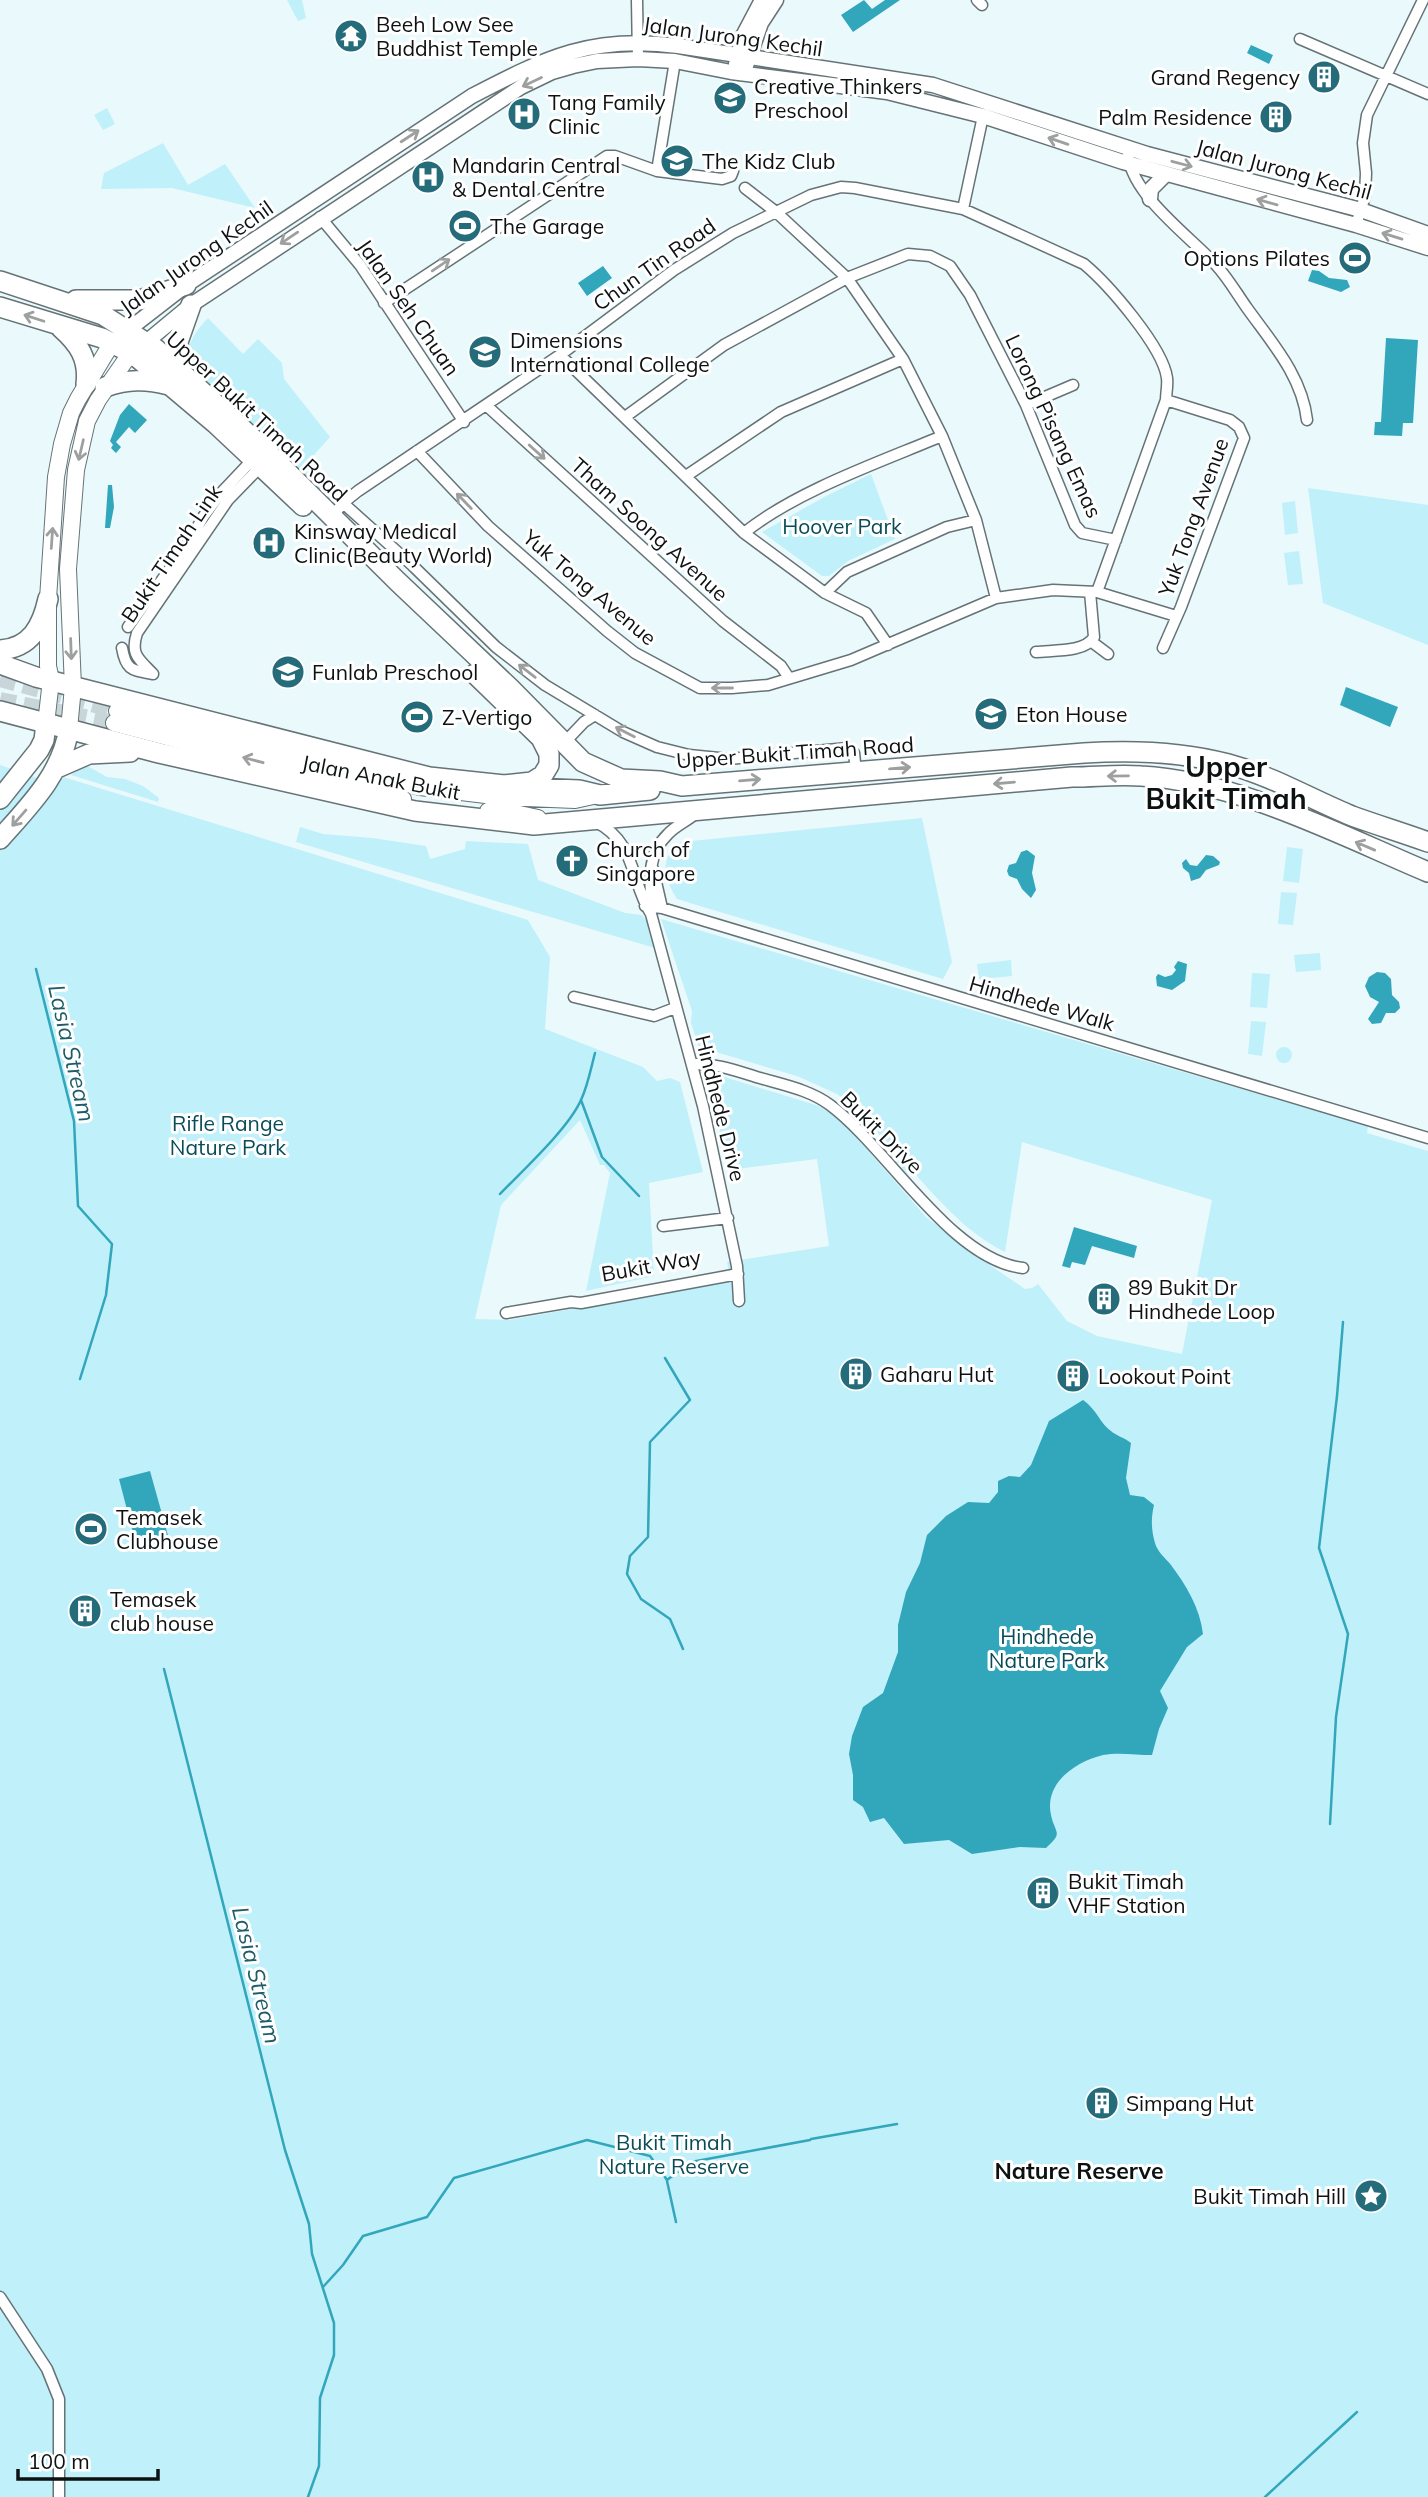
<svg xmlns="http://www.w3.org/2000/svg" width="1428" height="2497" viewBox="0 0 1428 2497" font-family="Mulish,sans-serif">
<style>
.green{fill:#c0f0fa}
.water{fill:#32a6bb}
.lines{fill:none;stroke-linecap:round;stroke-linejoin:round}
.stream{stroke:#32a6bb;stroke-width:2.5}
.primary-tunnel{stroke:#c9d6d9;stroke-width:16;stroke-dasharray:16 8;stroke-linecap:butt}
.street-casing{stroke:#667376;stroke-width:13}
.secondary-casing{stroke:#667376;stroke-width:17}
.primary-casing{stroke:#667376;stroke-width:18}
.highway-casing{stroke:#667376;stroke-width:22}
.street{stroke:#fff;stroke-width:10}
.secondary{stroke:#fff;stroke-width:14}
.primary{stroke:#fff;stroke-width:16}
.highway{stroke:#fff;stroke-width:19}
.oneway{stroke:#9ea0a0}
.labels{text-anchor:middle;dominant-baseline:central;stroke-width:6;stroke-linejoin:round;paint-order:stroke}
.poi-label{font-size:21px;fill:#0c1112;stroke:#fff;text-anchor:start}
.street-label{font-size:21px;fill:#0c1112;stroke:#fff}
.park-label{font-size:21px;fill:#084c58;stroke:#fff}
.water-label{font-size:23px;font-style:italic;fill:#1e5c67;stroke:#fff}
.neighbourhood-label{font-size:23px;font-weight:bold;fill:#0c1112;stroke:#fff}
.district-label{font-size:28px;font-weight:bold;fill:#0c1112;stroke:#fff}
</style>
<rect width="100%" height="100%" fill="#eaf9fc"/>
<path class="green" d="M 287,0 L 302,0 L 306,18 L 298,21 Z
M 107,108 L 115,124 L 103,130 L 94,115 Z
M 163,143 L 188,185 L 225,164 L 255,208 L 172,188 L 101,189 L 104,173 Z
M 208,318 L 243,354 L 258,339 L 282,363 L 284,379 L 330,437 L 303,467 L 333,497 L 327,502 L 314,498 L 186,362 C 188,342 195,332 208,318 Z
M 871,474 L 895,539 L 848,561 L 829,576 L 822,576 L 762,532 L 826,496 Z
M 1308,488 L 1428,505 L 1428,645 L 1323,603 Z
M 1295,501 L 1298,533 L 1285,535 L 1282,503 Z
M 1299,551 L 1303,584 L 1288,585 L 1284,553 Z
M 84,764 L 107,777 L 125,779 L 143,786 L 159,798 L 158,802 L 71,775 Z
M 0,765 L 55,784 L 60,776 L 528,920 L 550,957 L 545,1029 L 643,1067 L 657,1081 L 670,1078 L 680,1082 L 703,1172 L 649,1183 L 654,1276 L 586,1291 L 610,1173 L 604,1165 L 600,1165 L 580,1120 L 501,1205 L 475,1319 L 509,1320 L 731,1281 L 727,1262 L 829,1246 L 817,1159 L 728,1170 L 710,1086 L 712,1079 L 721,1076 L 819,1106 L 843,1122 L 926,1217 L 984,1261 L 1025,1289 L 1032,1288 L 1038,1284 L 1067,1321 L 1097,1336 L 1182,1354 L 1212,1200 L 1022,1142 L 1005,1252 C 969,1234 943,1205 916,1175 L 908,1175 L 890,1154 L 891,1148 L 853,1106 L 837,1094 L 797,1076 L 699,1047 L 691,1023 L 692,1011 L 661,919 L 1368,1126 L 1367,1133 L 1428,1151 L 1428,2497 L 0,2497 Z
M 922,818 L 952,962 L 943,979 L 677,899 C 664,878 658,859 681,842 Z
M 300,827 L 323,834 L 372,838 L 426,846 L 430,859 L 465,849 L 466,841 L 528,844 L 538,880 L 625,913 L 642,915 L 648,923 L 649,933 L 655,948 L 296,842 Z
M 1287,847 L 1303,849 L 1299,883 L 1283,881 Z
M 1281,892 L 1297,893 L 1293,925 L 1278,924 Z
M 1320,953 L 1321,970 L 1296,972 L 1294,955 Z
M 1011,960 L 1012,976 L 979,979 L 977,964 Z
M 1252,973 L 1270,974 L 1267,1008 L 1250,1007 Z
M 1251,1021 L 1266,1022 L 1262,1056 L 1248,1054 Z
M1276 1055a8 8 0 1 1 16 0a8 8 0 1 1-16 0Z"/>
<path class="water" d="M 864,0 L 872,9 L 885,0 L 900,0 L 853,32 L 841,15 Z
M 1251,45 L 1273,55 L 1269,64 L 1247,53 Z
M 603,266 L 612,278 L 587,296 L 578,283 Z
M 1312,270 L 1319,271 L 1329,278 L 1347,280 L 1350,287 L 1341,292 L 1308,281 Z
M 1386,338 L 1418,340 L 1413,423 L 1403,423 L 1402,436 L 1374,435 L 1375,422 L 1381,422 Z
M 129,404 L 147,420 L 135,433 L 129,427 L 116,442 L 121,447 L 116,453 L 111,448 L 113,445 L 110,441 L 120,415 Z
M 108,485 L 112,485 L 114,507 L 110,528 L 105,528 Z
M 1346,687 L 1398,707 L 1390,727 L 1340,705 Z
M 1027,850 L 1035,856 L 1032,873 L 1036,890 L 1031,898 L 1022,889 L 1017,879 L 1009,876 L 1007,871 L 1009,865 L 1016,863 L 1021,852 Z
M 1206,855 L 1213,856 L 1220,862 L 1219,865 L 1206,870 L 1200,878 L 1191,881 L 1189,873 L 1183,868 L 1182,863 L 1186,859 L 1190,865 L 1197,866 Z
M 1178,961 L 1187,964 L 1185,981 L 1172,990 L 1157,986 L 1156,977 L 1158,974 L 1165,977 L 1172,975 L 1176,970 L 1174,967 Z
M 1377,972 L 1385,973 L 1391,979 L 1392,995 L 1399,1002 L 1400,1008 L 1395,1013 L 1386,1013 L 1381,1023 L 1372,1024 L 1368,1019 L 1379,1002 L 1370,997 L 1365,986 L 1369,977 Z
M 1074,1227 L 1137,1246 L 1134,1258 L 1092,1246 L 1085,1265 L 1072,1262 L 1070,1268 L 1062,1266 Z
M 1083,1400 C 1098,1411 1099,1422 1111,1431 C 1115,1435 1125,1438 1131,1443 L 1126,1478 L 1130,1495 L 1144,1497 L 1154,1505 C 1151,1518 1151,1529 1155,1543 C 1157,1551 1165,1558 1171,1565 C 1186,1585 1200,1608 1203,1634 L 1187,1647 L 1160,1691 L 1168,1708 L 1159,1729 L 1152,1755 C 1137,1755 1118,1752 1103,1755 C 1075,1762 1044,1783 1051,1815 C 1055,1834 1064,1832 1046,1848 L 1020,1847 L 972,1854 L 949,1840 L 904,1844 L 884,1818 L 870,1822 L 863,1807 L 853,1800 L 853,1775 L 849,1754 L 852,1736 L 863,1707 L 883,1693 L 898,1652 L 898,1625 L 906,1592 L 920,1563 L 927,1535 L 946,1516 L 968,1502 L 989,1503 L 998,1492 L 998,1481 L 1009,1476 L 1020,1477 L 1031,1465 L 1049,1421 Z
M 150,1471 L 169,1539 L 137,1548 L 119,1479 Z"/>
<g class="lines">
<path class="stream" d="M 36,969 L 74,1121 L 78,1206 L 112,1244 L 106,1295 L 80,1379
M 581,1100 L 602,1157 L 639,1196
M 500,1194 C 523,1170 568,1129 581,1100 C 588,1085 591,1068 595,1053
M 665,1358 L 690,1400 L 650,1442 L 648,1537 L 630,1556 L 627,1574 L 641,1599 L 670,1619 L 683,1649
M 164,1669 L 285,2150 L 309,2224 L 312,2254 L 334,2323 L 334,2355 L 320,2398 L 319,2466 L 308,2497
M 1330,1824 L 1336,1717 L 1348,1634 L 1319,1548 L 1337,1396 L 1343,1322
M 811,2139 L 897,2124
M 667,2181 L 676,2222
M 323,2287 L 343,2265 L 363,2236 L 427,2217 L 454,2178 L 587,2140 L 650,2156 L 667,2180 L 691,2162 L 810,2140
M 1265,2497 L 1357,2412"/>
<path class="primary-tunnel" d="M 0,679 L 117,711
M 0,700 L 114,723"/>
<defs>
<path id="street" d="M 637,0 L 638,59
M 977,0 L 982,5
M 1300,39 L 1428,94
M 1128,148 C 1125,191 1189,235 1216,265 C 1228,278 1237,294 1247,308 C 1272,343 1302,376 1307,420
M 657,171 L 675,61
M 745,188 L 776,212 L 847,278 L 903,359 L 942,436 L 976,520 L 996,598
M 963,209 L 983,116
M 320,217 L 360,265 L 464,422
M 1356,225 L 1365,196 L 1366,173 L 1363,143 L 1367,115 L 1423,0
M 384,303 L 607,156 L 615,156 L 657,171 L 722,179 L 731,176 L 733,171
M 560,355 L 744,533 L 825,593 L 866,613 L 888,645
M 1026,405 L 1073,385
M 487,406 L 723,621 L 781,666 L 789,678
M 625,417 L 724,345 L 847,278 L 908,254 L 930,256 L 950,266 L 970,295 L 1026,405 L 1075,525 L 1082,533 L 1116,540
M 417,451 L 488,526 L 607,631 L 635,653 L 700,688 L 732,688 L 768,685 L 851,660 L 996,598 L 1053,590 L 1097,592 L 1176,616
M 686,476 L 781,412 L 903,359
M 343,503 L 412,565 L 496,647 L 545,685 L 623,732 L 657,747 L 689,755 L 729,759 L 848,748 L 854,753 L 856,772
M 332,517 L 343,503 L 358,491 L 560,355 L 674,270 L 733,233 L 811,195 L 841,187 L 855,188 L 963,209 L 1084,264 C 1108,284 1163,347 1167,378 C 1168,385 1166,393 1166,400 L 1097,592
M 744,533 C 796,491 880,462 942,436
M 825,593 L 847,572 L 947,527 L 976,520
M 128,627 L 190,541 L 203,517 L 221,493 L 257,455
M 1092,642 L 1108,654
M 122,648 C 126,671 132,670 153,674
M 1163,648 L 1181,607 L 1244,438 L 1239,427 L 1230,420 L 1166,400
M 1036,652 C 1052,650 1085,653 1094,637 L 1090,592
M 153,674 C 139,659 130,655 137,633 L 228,500 L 263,464
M 564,743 L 584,722 L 595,715
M 596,822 C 637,843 630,881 651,914 L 703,1106 L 737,1266 L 739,1301
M 653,869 L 662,908
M 645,906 L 662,908 L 1428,1138
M 652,908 C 650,883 646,855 668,834 C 675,826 687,821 695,814
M 574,997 L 654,1016 L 675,1008
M 692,1064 C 717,1063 737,1071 760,1078 C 784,1085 810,1090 830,1105 C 887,1147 951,1260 1023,1268
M 663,1226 L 728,1218
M 506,1313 L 571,1302 L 581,1303 L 738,1274
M 0,2297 L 47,2369 L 59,2399 L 59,2497"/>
<path id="secondary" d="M 736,64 L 743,36 L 762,0
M 746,66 L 761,23 L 776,0
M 1150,199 L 1151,189 L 1166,174
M 128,330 L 186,285 L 472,96 C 547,57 592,35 678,46 L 933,85 L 1147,154 L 1361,210 L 1428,234
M 145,343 L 191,305 L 521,87 L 552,72 L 573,66 L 597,61 L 638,59 L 675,61 L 731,72 L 887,92 L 983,116 L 1123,162 L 1356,225 L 1428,248"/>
<path id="primary" d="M 117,711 L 420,787 L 502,797 L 575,800 L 598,795
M 114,723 L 403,799
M 46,724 L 51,680 L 48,666 L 48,599 L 56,477 L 62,444 L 71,413 L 78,399 L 107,351 L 120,338
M 69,729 L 73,687 L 68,569 L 76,470 L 87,421 L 98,400 L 125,361 L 141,347
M 488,811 L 515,813 L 538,818"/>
<path id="highway" d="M 0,281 L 103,315 L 156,349 L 263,448 L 397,581 L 510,688 L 583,762 L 621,779 L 660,781 L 682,786 L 1084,753 C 1131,750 1183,752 1228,764 C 1272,776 1311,799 1352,816 C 1377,825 1403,833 1428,842
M 76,300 L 140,300 L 186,285
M 0,307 L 102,338 L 133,354 L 216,424 L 303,506
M 61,328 C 79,344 89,359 86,384
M 180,371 L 178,342 L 191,305
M 105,387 C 128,379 146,379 169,385
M 0,650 C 31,648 42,626 48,599
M 0,664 L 36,677 L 429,777 L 532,788 L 579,790 L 600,795 L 650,790
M 475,674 L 541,738 L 549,754 L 549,765 L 543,775 L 532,782 L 504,785
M 0,711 L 159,753 L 415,811 L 534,825 L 1072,777 C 1095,777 1118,774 1141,776 C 1237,781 1340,835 1428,872
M 57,768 L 89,754 L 130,752
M 0,799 L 39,750 L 44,740 L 46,724
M 0,839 C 30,805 61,775 69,729"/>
</defs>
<use href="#street" class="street-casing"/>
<use href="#secondary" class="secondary-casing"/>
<use href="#primary" class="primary-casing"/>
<use href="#highway" class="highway-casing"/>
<use href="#street" class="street"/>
<use href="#secondary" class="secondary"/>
<use href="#primary" class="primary"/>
<use href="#highway" class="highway"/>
</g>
<defs><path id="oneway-shaft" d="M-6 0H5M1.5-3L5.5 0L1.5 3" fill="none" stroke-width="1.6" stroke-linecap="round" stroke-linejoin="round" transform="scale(1.75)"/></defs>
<g class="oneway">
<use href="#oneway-shaft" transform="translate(532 82) rotate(155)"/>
<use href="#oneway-shaft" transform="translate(410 136) rotate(-33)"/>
<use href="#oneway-shaft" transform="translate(1058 141) rotate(-161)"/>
<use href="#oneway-shaft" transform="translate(1182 164) rotate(15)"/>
<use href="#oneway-shaft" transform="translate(1267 202) rotate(-164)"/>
<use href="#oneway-shaft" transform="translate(1392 236) rotate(-163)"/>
<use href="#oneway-shaft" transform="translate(289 238) rotate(146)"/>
<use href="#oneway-shaft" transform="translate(441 265) rotate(-34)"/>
<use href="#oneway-shaft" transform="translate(34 318) rotate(-162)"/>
<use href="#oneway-shaft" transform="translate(81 450) rotate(103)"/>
<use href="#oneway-shaft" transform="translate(537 452) rotate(42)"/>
<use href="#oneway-shaft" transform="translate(464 501) rotate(-134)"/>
<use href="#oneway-shaft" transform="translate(52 538) rotate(-86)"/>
<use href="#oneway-shaft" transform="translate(71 649) rotate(88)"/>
<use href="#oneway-shaft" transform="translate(527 671) rotate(-142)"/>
<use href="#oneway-shaft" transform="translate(722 688) rotate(180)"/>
<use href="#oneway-shaft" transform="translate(625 732) rotate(-153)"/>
<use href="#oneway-shaft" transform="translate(253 760) rotate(-165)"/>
<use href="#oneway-shaft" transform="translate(900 768) rotate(-5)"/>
<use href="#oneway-shaft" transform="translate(1118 776) rotate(179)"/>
<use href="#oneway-shaft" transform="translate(750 780) rotate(-5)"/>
<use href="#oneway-shaft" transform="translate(1004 783) rotate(175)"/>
<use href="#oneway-shaft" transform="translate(19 818) rotate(131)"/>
<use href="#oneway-shaft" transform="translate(1365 846) rotate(-157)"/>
</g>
<defs>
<symbol id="temple-disc" viewBox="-11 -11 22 22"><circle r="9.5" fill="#256c7a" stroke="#fff"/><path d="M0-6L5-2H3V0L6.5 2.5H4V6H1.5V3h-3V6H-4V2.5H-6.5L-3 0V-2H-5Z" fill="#fff"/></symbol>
<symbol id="building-disc" viewBox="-11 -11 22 22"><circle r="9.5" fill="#256c7a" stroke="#fff"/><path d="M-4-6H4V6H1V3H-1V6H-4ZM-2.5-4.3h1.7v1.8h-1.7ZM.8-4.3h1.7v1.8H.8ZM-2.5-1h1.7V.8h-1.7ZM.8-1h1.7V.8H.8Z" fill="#fff"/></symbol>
<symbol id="school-disc" viewBox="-11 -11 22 22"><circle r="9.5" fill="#256c7a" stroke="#fff"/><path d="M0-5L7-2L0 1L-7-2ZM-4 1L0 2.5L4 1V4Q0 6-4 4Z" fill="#fff"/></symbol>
<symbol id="hospital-disc" viewBox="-11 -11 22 22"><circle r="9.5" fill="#256c7a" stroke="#fff"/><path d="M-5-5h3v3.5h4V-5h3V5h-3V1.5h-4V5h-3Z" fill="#fff"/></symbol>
<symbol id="stadium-disc" viewBox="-11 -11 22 22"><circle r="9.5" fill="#256c7a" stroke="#fff"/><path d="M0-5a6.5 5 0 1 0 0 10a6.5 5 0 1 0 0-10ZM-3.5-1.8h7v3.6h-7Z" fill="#fff"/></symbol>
<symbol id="university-disc" viewBox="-11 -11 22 22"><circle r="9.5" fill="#256c7a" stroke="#fff"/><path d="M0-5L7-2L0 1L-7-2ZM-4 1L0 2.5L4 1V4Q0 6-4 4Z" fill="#fff"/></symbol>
<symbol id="church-disc" viewBox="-11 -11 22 22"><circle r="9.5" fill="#256c7a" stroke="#fff"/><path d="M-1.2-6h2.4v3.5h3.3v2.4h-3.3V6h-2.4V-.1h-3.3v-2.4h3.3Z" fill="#fff"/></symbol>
<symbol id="sight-disc" viewBox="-11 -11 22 22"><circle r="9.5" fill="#256c7a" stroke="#fff"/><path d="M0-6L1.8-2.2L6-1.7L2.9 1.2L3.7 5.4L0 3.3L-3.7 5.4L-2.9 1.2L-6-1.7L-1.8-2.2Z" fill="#fff"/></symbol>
</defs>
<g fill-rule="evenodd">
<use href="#temple-disc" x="332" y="17" width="38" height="38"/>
<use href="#building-disc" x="1305" y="58" width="38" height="38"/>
<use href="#school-disc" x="711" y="79" width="38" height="38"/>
<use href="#hospital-disc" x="505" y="95" width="38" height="38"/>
<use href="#building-disc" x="1257" y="98" width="38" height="38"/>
<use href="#school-disc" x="658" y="142" width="38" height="38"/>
<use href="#hospital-disc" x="409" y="158" width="38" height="38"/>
<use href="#stadium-disc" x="446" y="207" width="38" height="38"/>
<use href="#stadium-disc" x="1336" y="239" width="38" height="38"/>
<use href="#university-disc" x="466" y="333" width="38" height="38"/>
<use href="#hospital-disc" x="250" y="524" width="38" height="38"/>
<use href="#school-disc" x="269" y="653" width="38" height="38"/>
<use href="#school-disc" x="972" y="695" width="38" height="38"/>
<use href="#stadium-disc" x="398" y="698" width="38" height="38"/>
<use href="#church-disc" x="553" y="842" width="38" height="38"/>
<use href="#building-disc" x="1085" y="1280" width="38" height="38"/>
<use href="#building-disc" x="837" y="1355" width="38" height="38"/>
<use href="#building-disc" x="1054" y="1357" width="38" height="38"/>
<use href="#stadium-disc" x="72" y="1510" width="38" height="38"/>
<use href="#building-disc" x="66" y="1592" width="38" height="38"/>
<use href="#building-disc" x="1024" y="1874" width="38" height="38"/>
<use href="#building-disc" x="1083" y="2084" width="38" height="38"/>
<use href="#sight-disc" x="1352" y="2177" width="38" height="38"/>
</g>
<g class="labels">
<g class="poi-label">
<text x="376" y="24">Beeh Low See<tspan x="376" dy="24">Buddhist Temple</tspan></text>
<text x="1300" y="77" text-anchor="end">Grand Regency</text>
<text x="754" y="86">Creative Thinkers<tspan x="754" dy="24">Preschool</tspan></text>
<text x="548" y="102">Tang Family<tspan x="548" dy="24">Clinic</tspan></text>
<text x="1252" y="117" text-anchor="end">Palm Residence</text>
<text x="702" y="161">The Kidz Club</text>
<text x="452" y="165">Mandarin Central<tspan x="452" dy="24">&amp; Dental Centre</tspan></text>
<text x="490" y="226">The Garage</text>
<text x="1330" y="258" text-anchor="end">Options Pilates</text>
<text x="510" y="340">Dimensions<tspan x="510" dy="24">International College</tspan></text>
<text x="294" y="531">Kinsway Medical<tspan x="294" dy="24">Clinic(Beauty World)</tspan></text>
<text x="312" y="672">Funlab Preschool</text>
<text x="1016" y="714">Eton House</text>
<text x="442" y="717">Z-Vertigo</text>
<text x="596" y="849">Church of<tspan x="596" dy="24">Singapore</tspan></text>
<text x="1128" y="1287">89 Bukit Dr<tspan x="1128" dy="24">Hindhede Loop</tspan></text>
<text x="880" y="1374">Gaharu Hut</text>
<text x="1098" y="1376">Lookout Point</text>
<text x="116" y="1517">Temasek<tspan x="116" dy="24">Clubhouse</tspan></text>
<text x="110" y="1599">Temasek<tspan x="110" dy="24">club house</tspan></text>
<text x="1068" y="1881">Bukit Timah<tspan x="1068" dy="24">VHF Station</tspan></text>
<text x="1126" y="2103">Simpang Hut</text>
<text x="1346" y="2196" text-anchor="end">Bukit Timah Hill</text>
</g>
<g class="street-label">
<text transform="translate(733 36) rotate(8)">Jalan Jurong Kechil</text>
<text transform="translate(1284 169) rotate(15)">Jalan Jurong Kechil</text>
<text transform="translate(196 257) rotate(-35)">Jalan Jurong Kechil</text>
<text transform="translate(654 264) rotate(-35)">Chun Tin Road</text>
<text transform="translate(409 307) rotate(55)">Jalan Seh Chuan</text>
<text transform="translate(257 416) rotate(43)">Upper Bukit Timah Road</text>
<text transform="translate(1054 426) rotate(65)">Lorong Pisang Emas</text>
<text transform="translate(1193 517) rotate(-70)">Yuk Tong Avenue</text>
<text transform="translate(650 529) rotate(42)">Tham Soong Avenue</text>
<text transform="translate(171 553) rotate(-56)">Bukit Timah Link</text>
<text transform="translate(590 587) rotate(40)">Yuk Tong Avenue</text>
<text transform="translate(795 752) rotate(-4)">Upper Bukit Timah Road</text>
<text transform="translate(381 777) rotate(11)">Jalan Anak Bukit</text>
<text transform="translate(1042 1003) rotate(16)">Hindhede Walk</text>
<text transform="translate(721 1108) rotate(76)">Hindhede Drive</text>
<text transform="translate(882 1132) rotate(45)">Bukit Drive</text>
<text transform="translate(651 1265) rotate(-10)">Bukit Way</text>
</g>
<g class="park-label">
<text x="842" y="526">Hoover Park</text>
<text x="228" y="1123">Rifle Range<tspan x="228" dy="24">Nature Park</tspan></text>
<text x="1047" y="1636">Hindhede<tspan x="1047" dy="24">Nature Park</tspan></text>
<text x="674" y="2142">Bukit Timah<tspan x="674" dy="24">Nature Reserve</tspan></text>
</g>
<g class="water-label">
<text transform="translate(72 1053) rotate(77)">Lasia Stream</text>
<text transform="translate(257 1975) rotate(76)">Lasia Stream</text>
</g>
<g class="neighbourhood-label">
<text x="1079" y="2170">Nature Reserve</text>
</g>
<g class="district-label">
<text x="1226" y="766">Upper<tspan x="1226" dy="32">Bukit Timah</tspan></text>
</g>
</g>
<path d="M18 2469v10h140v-10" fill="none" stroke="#0c1112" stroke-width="3.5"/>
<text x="28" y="2469" font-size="21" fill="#0c1112" stroke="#ffffff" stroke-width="5" paint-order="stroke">100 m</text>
</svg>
